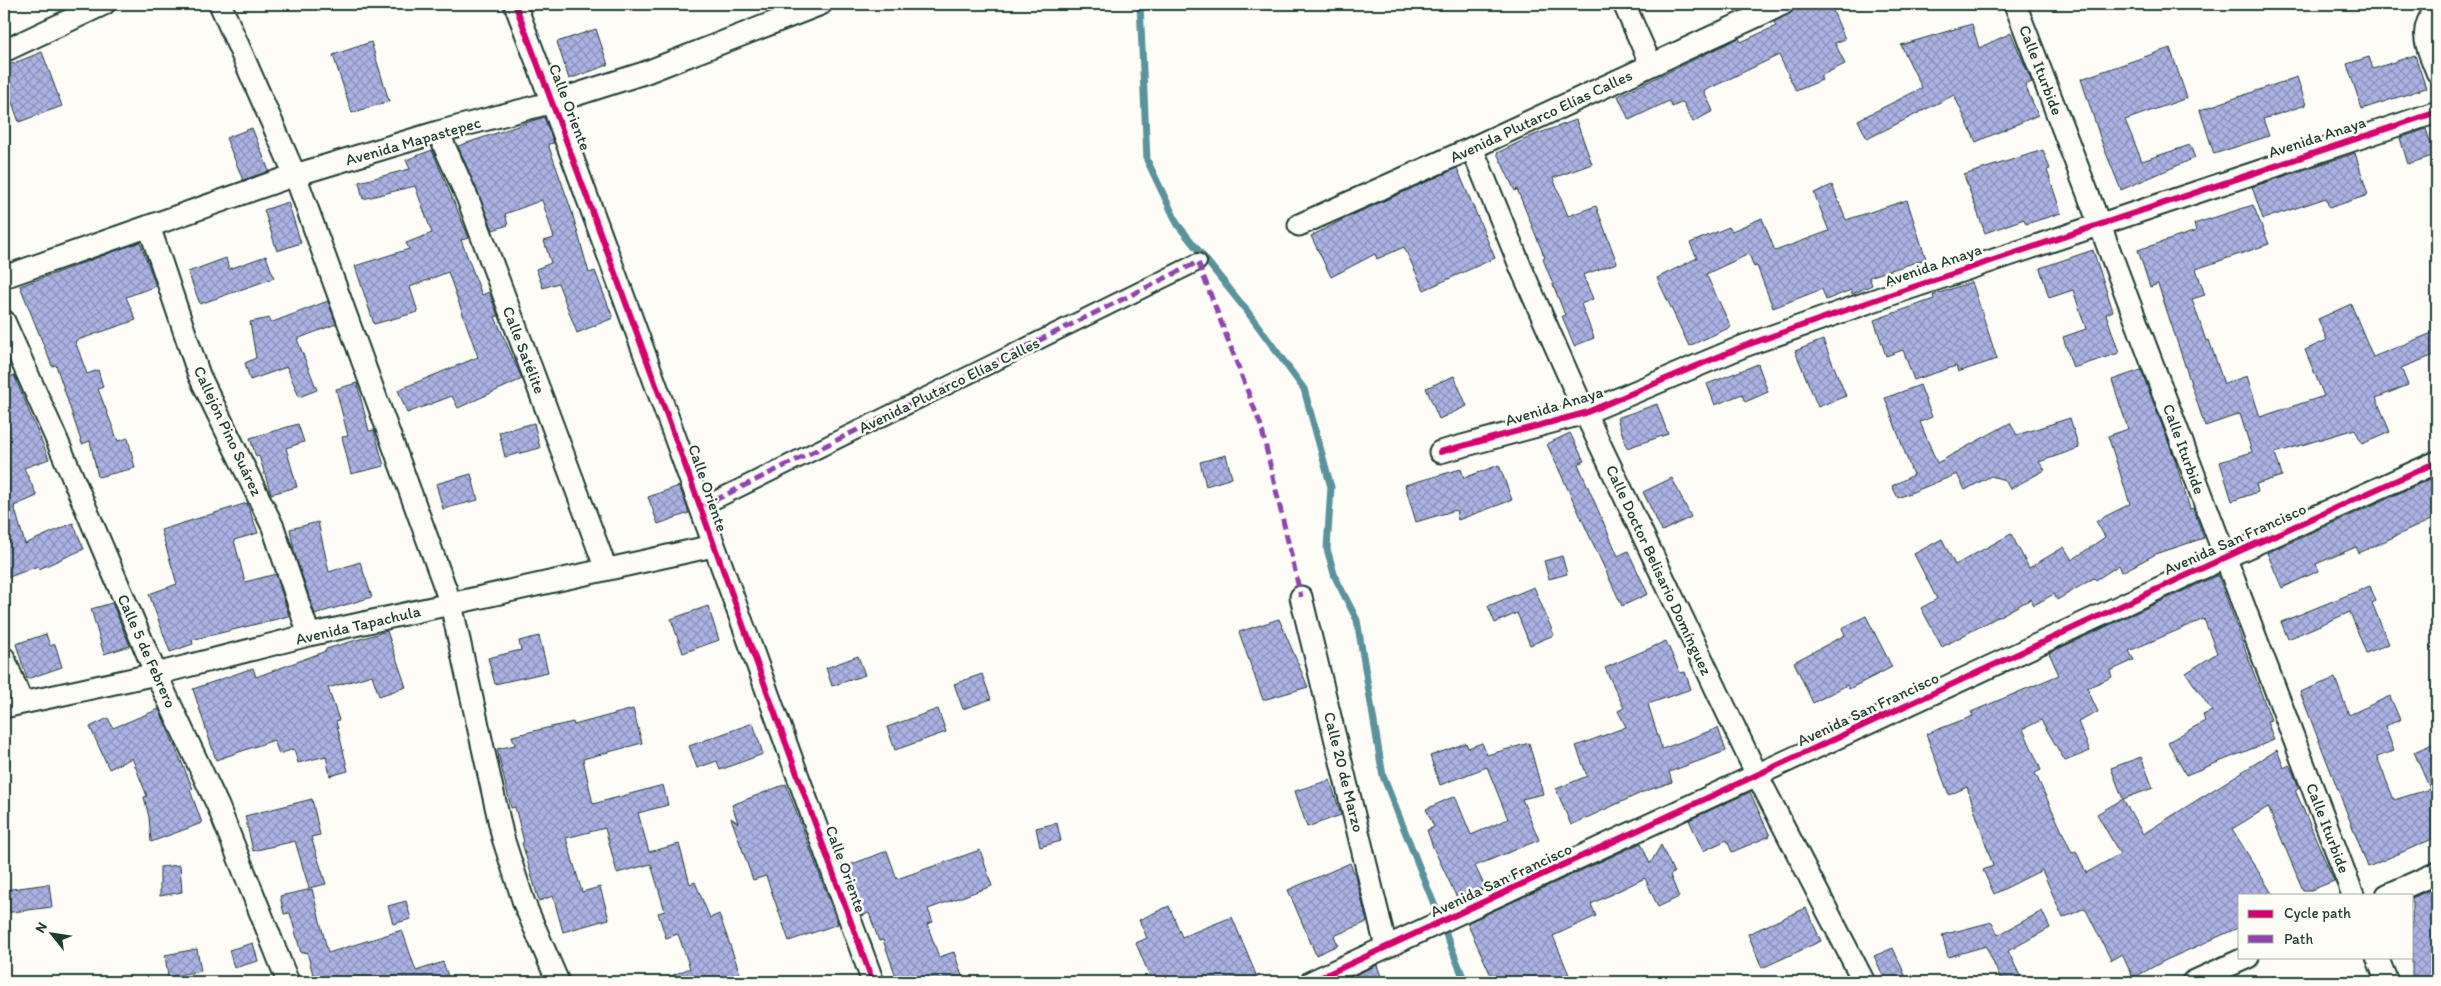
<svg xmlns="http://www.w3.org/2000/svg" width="2441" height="986" viewBox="0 0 2441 986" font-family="Itim,sans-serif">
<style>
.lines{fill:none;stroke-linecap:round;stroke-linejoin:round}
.stream{stroke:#5a939c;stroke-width:7}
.building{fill:url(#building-cross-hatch);stroke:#1f3d34}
.pedestrian-casing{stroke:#1f3d34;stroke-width:20}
.minor-casing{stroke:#1f3d34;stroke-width:25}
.pedestrian{stroke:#fdfcf7;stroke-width:16}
.minor{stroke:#fdfcf7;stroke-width:21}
.quiet{stroke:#8e44ad;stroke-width:5;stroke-dasharray:10 5;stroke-linecap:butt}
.cycleway-casing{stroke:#fdfcf7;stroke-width:9}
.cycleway{stroke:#d6006c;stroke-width:6}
.labels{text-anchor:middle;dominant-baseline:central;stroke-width:5;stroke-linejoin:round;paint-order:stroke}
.street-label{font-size:16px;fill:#1f3d34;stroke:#fdfcf7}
</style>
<defs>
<pattern id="building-cross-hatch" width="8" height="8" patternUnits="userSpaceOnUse" patternTransform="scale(1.25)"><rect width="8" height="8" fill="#acb2e3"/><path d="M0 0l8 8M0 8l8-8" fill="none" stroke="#8b92b9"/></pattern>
</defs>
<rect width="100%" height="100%" fill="#fdfcf7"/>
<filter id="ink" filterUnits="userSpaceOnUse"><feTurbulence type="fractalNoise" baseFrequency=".02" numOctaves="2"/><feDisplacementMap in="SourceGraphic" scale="10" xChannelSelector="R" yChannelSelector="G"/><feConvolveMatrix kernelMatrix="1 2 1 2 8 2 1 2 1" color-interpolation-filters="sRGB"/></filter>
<g filter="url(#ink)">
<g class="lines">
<path class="stream" d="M 1140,4 L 1147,160 L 1178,225 L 1247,311 L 1304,389 L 1331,487 L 1327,549 L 1335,577 L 1357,620 L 1383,776 L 1465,982"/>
</g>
<path class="building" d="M 1804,4 L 1830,4 L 1845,39 L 1835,43 L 1845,64 L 1820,76 L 1822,80 L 1796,91 L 1779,55 L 1704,91 L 1713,111 L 1693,122 L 1683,102 L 1672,107 L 1669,101 L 1629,120 L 1618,96 L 1739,38 L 1741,42 L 1776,26 L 1774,22 Z
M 1972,24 L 1979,48 L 2011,33 L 2032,82 L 2025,85 L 2038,115 L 1976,142 L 1954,95 L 1867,139 L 1858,120 L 1922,88 L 1901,45 Z
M 596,29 L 608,65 L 569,79 L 557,42 Z
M 371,42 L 389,101 L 352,113 L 333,55 Z
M 2170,48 L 2187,98 L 2125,120 L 2142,161 L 2190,145 L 2195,158 L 2121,190 L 2102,143 L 2081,79 Z
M 42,52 L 62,106 L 19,122 L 4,80 L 4,67 Z
M 2415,55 L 2426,88 L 2362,109 L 2347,64 L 2369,57 L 2373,69 Z
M 2297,77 L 2306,105 L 2263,119 L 2269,136 L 2214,154 L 2200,110 Z
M 544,117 L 554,143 L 548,144 L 571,209 L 589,273 L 595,271 L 613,318 L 577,333 L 558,283 L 543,288 L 536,269 L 551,263 L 544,241 L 554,238 L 542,200 L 505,214 L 508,225 L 493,230 L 458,146 Z
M 1576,120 L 1592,164 L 1553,178 L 1568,216 L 1596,206 L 1617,263 L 1583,275 L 1593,299 L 1581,304 L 1594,338 L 1574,346 L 1562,316 L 1565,315 L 1543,259 L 1545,258 L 1517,189 L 1515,191 L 1497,153 L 1534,135 Z
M 252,128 L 269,171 L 243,180 L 226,138 Z
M 2426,129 L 2435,155 L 2408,164 L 2400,138 Z
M 432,150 L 469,238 L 461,240 L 482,295 L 489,292 L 498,316 L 495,317 L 522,379 L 458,408 L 452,396 L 407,413 L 398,390 L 478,357 L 448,272 L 410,287 L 418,312 L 374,324 L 355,266 L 409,249 L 406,243 L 432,233 L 415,186 L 363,199 L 359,182 L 410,169 L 406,160 Z
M 2043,150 L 2050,169 L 2047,170 L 2061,213 L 2026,224 L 2024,219 L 1985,233 L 1964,175 Z
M 2355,153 L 2368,195 L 2329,208 L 2326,198 L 2263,219 L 2252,187 Z
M 1457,168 L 1495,258 L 1424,290 L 1404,247 L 1377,259 L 1375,254 L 1331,277 L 1311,236 L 1348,217 Z
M 1832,185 L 1846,220 L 1907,200 L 1926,259 L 1869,277 L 1872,285 L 1852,294 L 1851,290 L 1826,300 L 1822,289 L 1773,308 L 1757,266 L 1754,267 L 1749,254 L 1706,274 L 1731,327 L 1689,346 L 1657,278 L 1697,258 L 1690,243 L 1729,227 L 1732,231 L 1762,218 L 1775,251 L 1829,231 L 1814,193 Z
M 288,202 L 301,243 L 277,251 L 264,210 Z
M 2253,205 L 2269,244 L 2196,269 L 2205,295 L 2192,299 L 2206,341 L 2209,340 L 2224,384 L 2247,376 L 2260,417 L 2324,396 L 2305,350 L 2327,340 L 2318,319 L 2351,304 L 2373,357 L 2437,331 L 2437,354 L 2401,368 L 2408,385 L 2376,398 L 2390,432 L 2362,444 L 2355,429 L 2275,453 L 2282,476 L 2256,484 L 2258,492 L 2232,501 L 2220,462 L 2252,452 L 2240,414 L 2205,426 L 2158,284 L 2150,287 L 2138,250 L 2196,231 L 2194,224 Z
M 140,242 L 156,286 L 126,297 L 136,320 L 75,341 L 87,374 L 98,370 L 103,387 L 98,389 L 118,441 L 128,438 L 135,468 L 98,477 L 90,441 L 82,444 L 56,365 L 52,366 L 20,286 Z
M 2093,250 L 2113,311 L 2106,314 L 2119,353 L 2073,368 L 2063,337 L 2086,329 L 2073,290 L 2049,298 L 2040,268 Z
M 266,256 L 274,278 L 200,304 L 188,272 L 226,258 L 229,269 Z
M 1972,282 L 1997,359 L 1958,372 L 1956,366 L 1914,380 L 1903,350 L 1886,356 L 1874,320 L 1934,299 L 1933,295 Z
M 328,301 L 336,324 L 297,339 L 317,390 L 299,397 L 287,367 L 250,380 L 245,363 L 256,358 L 250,322 L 270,318 L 270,323 Z
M 1823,340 L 1846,396 L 1818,407 L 1795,351 Z
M 1758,364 L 1768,392 L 1745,402 L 1742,394 L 1715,405 L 1707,384 Z
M 2141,370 L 2174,457 L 2190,509 L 2193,508 L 2204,538 L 2156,554 L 2122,572 L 2119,565 L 2096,580 L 2094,578 L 2057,600 L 2054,594 L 2034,605 L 2031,599 L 1942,647 L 1921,608 L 1937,599 L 1914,554 L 1942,539 L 1955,565 L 2011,534 L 2029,568 L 2064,547 L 2072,560 L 2105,537 L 2096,521 L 2130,504 L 2108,436 L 2128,429 L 2112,380 Z
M 14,375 L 49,459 L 24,468 L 37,496 L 14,506 L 25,544 L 73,523 L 84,549 L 39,569 L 38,566 L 4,579 L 4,379 Z
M 1454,376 L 1467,406 L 1439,419 L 1426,388 Z
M 357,383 L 369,431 L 374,430 L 384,466 L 351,474 L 342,437 L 348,436 L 336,389 Z
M 1920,385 L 1932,417 L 1920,422 L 1937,463 L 2010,423 L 2017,435 L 2070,418 L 2079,448 L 2039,462 L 2045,470 L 2010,489 L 2005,480 L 1991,476 L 1965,490 L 1957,474 L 1898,498 L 1892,486 L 1913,475 L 1885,398 Z
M 1657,404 L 1668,434 L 1627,448 L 1617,418 Z
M 534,423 L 540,448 L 505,457 L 499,432 Z
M 298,424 L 304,442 L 286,448 L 297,487 L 271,494 L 259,456 L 256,457 L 250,438 Z
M 1570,433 L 1584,461 L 1578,464 L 1618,556 L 1628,551 L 1648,594 L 1622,606 L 1547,444 Z
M 1226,455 L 1232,478 L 1206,486 L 1200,462 Z
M 1499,465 L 1512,500 L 1458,520 L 1456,510 L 1416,522 L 1405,485 L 1461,469 L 1464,478 Z
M 471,474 L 478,500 L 443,509 L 436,484 Z
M 2437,476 L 2437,517 L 2359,553 L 2356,547 L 2316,564 L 2318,571 L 2282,588 L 2267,553 Z
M 1672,478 L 1691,517 L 1662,531 L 1643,492 Z
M 679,486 L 689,513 L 658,524 L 648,497 Z
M 247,503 L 258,533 L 234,540 L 245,582 L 276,574 L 289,616 L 192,640 L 193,644 L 170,652 L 149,594 L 177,584 L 161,530 Z
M 318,522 L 329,572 L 360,562 L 372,597 L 315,614 L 295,555 L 290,529 Z
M 1562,556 L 1567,574 L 1549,579 L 1544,561 Z
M 2218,575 L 2271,720 L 2267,721 L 2274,740 L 2186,775 L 2168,742 L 2205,721 L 2203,715 L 2212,711 L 2186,673 L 2217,653 L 2204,619 L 2129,651 L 2134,660 L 2110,671 L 2112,677 L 2087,688 L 2098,712 L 2078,722 L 2090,751 L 2065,761 L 2041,720 L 2023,729 L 2041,770 L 2035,773 L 2072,853 L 2076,851 L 2086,873 L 2120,854 L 2097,814 L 2123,799 L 2143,834 L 2277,750 L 2284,768 L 2289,765 L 2292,770 L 2299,788 L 2295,790 L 2334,881 L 2311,890 L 2303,890 L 2268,807 L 2232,829 L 2273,895 L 2240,895 L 2240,927 L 2166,960 L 2133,978 L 2122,954 L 2111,960 L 2085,908 L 2063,918 L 2042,870 L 1994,894 L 1983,870 L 1993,866 L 1967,787 L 1949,795 L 1926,734 L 1973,716 L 1971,712 L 2059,675 L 2049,653 Z
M 2370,586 L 2376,601 L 2372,603 L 2389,644 L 2366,653 L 2350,612 L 2288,639 L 2281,622 Z
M 1534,587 L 1554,635 L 1530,645 L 1517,613 L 1495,623 L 1488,606 Z
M 112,603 L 130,646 L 104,654 L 91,609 Z
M 708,606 L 719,640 L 683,653 L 671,619 Z
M 1866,616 L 1892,667 L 1849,689 L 1847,685 L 1813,703 L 1794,662 L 1845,635 L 1842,628 Z
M 1279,619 L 1308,687 L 1263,700 L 1239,632 Z
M 387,631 L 406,687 L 379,696 L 372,675 L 328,688 L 339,720 L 336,721 L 348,771 L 330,776 L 326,756 L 298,763 L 294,749 L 279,754 L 274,740 L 216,760 L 193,689 L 253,668 L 256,677 L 326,651 L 326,649 Z
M 46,634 L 50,646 L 55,644 L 62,667 L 27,679 L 16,644 Z
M 539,636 L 548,672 L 495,684 L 488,658 L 521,650 L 519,641 Z
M 1666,641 L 1680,673 L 1685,672 L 1691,689 L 1648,704 L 1662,749 L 1718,728 L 1726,751 L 1669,772 L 1672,782 L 1643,792 L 1571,825 L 1556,789 L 1587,776 L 1576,746 L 1626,727 L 1618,711 L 1624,708 L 1605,668 Z
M 858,656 L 865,675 L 832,686 L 826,668 Z
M 982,674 L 991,699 L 963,709 L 954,684 Z
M 2335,678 L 2349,715 L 2390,696 L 2400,720 L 2385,726 L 2394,751 L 2377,757 L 2394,800 L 2430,789 L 2414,752 L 2437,742 L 2437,837 L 2368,867 L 2300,692 Z
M 159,709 L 193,789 L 190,790 L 202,823 L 151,842 L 149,817 L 144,797 L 147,796 L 132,758 L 109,769 L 90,727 L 108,718 L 113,728 Z
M 633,709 L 642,743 L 583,759 L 593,804 L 663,785 L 668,805 L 638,813 L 649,852 L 679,844 L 690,884 L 695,882 L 710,918 L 719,914 L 743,982 L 657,982 L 690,968 L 678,934 L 666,938 L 658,913 L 665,911 L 651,864 L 617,873 L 605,828 L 566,838 L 582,892 L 600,887 L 609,919 L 563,932 L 553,896 L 539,901 L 522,843 L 524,842 L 515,807 L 511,808 L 497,749 L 515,745 L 512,736 L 573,722 L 574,725 Z
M 938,709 L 946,732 L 895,750 L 887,727 Z
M 753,723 L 763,754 L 720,770 L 717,761 L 697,768 L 689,746 Z
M 1466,743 L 1468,748 L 1482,743 L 1487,755 L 1529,743 L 1543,794 L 1522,799 L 1539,840 L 1475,866 L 1485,887 L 1458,900 L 1433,847 L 1427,830 L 1434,827 L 1426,809 L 1455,796 L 1471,835 L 1508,819 L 1487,767 L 1440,785 L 1430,756 Z
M 2141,757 L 2153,788 L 2123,799 L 2111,768 Z
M 1330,780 L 1341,815 L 1307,827 L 1295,791 Z
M 786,784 L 838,924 L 789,941 L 766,876 L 753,880 L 731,818 L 738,823 L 732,805 Z
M 1750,792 L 1770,836 L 1732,852 L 1727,840 L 1703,851 L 1689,820 Z
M 312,799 L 320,835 L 311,837 L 326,884 L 309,888 L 295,841 L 253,851 L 245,816 Z
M 1057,823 L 1061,841 L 1040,847 L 1036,828 Z
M 1641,843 L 1650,864 L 1661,845 L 1674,873 L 1670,875 L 1679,897 L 1658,907 L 1645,878 L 1591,904 L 1596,916 L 1553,936 L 1572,982 L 1494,982 L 1467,923 Z
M 980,850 L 992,886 L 928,909 L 933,922 L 927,924 L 939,957 L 954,952 L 964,982 L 898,982 L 883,940 L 879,941 L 869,913 L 862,916 L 844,867 L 887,851 L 897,879 Z
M 1350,863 L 1356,877 L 1367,922 L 1334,936 L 1338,945 L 1316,955 L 1288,890 Z
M 180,865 L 182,892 L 160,896 L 160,867 Z
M 49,884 L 52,907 L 4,913 L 4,890 Z
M 2437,887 L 2437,982 L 2412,982 L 2412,898 Z
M 312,889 L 328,953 L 402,930 L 416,971 L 443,962 L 450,982 L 315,982 L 307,952 L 301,953 L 290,913 L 284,914 L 280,896 Z
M 406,901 L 411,919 L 393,924 L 388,906 Z
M 1169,906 L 1182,937 L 1232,917 L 1259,982 L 1152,982 L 1136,943 L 1147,938 L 1139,920 Z
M 1806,908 L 1821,941 L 1762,968 L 1748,934 Z
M 2042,911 L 2050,928 L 2008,951 L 2023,982 L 2002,982 L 1986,946 L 1948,957 L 1942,935 L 1992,922 L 1998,935 Z
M 253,943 L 258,961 L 234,968 L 229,950 Z
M 1893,948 L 1908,982 L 1886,982 L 1874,956 Z
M 197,949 L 201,971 L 168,977 L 165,955 Z
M 1377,965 L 1383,982 L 1351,982 L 1349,978 Z"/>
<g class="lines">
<defs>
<path id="pedestrian" d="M 701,507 L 1198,262"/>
<path id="minor" d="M 220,4 L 295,175 L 451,604 L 503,838 L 524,903 L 558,982
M 515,4 C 638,329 753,656 873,982
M 1624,4 L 1651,65
M 2015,4 C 2130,300 2239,598 2353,895
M 2437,7 C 2417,32 2427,45 2437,72
M 4,51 L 104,4
M 438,132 L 468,199 L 606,569
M 1472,148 L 1521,268 L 1585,413 L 1757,775 L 1864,982
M 1299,225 L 1472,148 L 1783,4
M 149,226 L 199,375 L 273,527 L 309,635
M 4,277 L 295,175 L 438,132 L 553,102 L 644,73 L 821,4
M 4,321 L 56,438 L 156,674 L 218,806 L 288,982
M 1440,452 L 1585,413 L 1744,346 L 1892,294 L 2437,112
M 1301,597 L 1386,947
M 4,658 L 22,703
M 4,707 L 156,674 L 309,635 L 713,546
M 2387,895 L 2437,873
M 2377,957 L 2387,982
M 1311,982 L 2224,558 L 2437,462
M 2193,982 L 2248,957"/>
</defs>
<use href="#pedestrian" class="pedestrian-casing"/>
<use href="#minor" class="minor-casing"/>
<use href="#pedestrian" class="pedestrian"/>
<use href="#minor" class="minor"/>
<path class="quiet" d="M 701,507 L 1198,262 L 1261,426 L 1301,597"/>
<defs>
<path id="cycleway" d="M 515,4 C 638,329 753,656 873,982
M 1440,452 L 1585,413 L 1744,346 L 1892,294 L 2437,112
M 1311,982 L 2224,558 L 2437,462"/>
</defs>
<use href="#cycleway" class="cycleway-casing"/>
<use href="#cycleway" class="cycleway"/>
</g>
</g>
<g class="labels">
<g class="street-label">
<text transform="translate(2041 70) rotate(69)">Calle Iturbide</text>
<text transform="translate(570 107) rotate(69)">Calle Oriente</text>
<text transform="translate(1541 116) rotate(-25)">Avenida Plutarco Elías Calles</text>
<text transform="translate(2317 137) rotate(-18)">Avenida Anaya</text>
<text transform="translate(413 141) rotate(-16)">Avenida Mapastepec</text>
<text transform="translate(1933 265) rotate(-19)">Avenida Anaya</text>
<text transform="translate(524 350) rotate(69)">Calle Satélite</text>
<text transform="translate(949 385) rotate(-26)">Avenida Plutarco Elías Calles</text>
<text transform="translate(1554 406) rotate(-17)">Avenida Anaya</text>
<text transform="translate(228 431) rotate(65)">Callejón Pino Suárez</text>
<text transform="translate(2184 449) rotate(70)">Calle Iturbide</text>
<text transform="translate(708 488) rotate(71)">Calle Oriente</text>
<text transform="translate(2235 539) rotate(-24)">Avenida San Francisco</text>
<text transform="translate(1659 570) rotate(65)">Calle Doctor Belisario Domínguez</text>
<text transform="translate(358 625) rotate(-13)">Avenida Tapachula</text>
<text transform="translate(147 651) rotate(66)">Calle 5 de Febrero</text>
<text transform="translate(1868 709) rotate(-25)">Avenida San Francisco</text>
<text transform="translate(1344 772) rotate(76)">Calle 20 de Marzo</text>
<text transform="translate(2328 828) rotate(69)">Calle Iturbide</text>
<text transform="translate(846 869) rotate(70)">Calle Oriente</text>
<text transform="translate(1501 880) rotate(-25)">Avenida San Francisco</text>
</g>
</g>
<rect width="2441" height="986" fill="none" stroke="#fdfcf7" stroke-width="20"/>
<rect x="10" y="10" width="2421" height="966" fill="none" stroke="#1f3d34" stroke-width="2" filter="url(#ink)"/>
<rect x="2238" y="894" width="175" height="65" fill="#fdfcf7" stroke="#a4b0a9"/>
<rect x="2248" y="910" width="25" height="8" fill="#d6006c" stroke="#a4b0a9"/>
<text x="2284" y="918" font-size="15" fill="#1f3d34">Cycle path</text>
<rect x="2248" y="935" width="25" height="8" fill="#8e44ad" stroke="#a4b0a9"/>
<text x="2284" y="944" font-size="15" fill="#1f3d34">Path</text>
<g transform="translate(52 934) rotate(300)" stroke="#fdfcf7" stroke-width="4" paint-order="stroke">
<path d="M0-4L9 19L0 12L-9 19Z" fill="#1f3d34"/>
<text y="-8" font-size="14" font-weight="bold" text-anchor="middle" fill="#1f3d34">N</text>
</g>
</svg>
